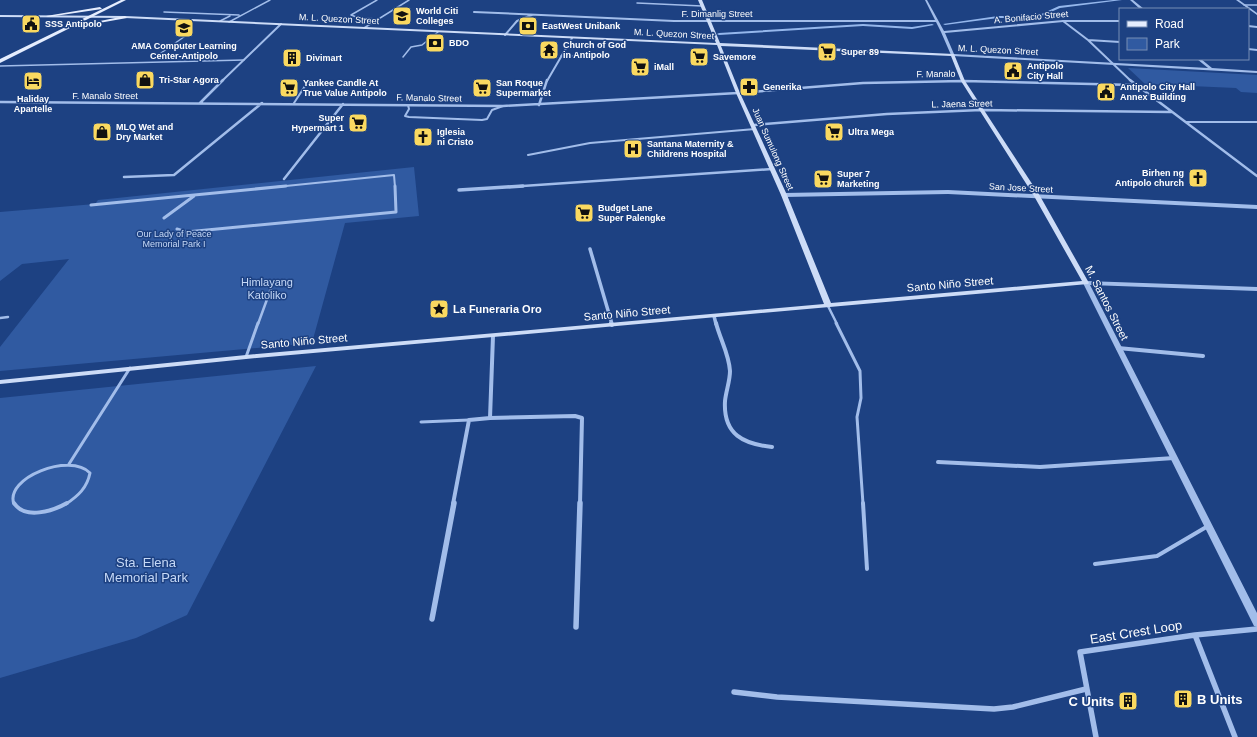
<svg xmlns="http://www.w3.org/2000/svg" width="1257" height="737" viewBox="0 0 1257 737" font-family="Helvetica,sans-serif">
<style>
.green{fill:#305aa1}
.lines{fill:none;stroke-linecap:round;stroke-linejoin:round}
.stream{fill:#95b7ec;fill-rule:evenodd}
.service-far4{stroke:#a2bdea;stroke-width:1.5}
.service-far3{stroke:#a2bdea;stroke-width:2}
.service-far2{stroke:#a2bdea;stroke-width:2.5}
.service-far1{stroke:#a2bdea;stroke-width:3}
.service{stroke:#a2bdea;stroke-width:4}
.pedestrian-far1{stroke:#a2bdea;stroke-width:2}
.pedestrian{stroke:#a2bdea;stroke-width:3}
.minor-far4{stroke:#a2bdea;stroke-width:2}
.minor-far3{stroke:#a2bdea;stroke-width:2.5}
.minor-far2{stroke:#a2bdea;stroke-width:3.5}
.minor-far1{stroke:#a2bdea;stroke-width:4}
.minor{stroke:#a2bdea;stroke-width:5.5}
.tertiary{fill:#a2bdea;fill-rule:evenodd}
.secondary{fill:#cddcf7;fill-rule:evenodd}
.primary{fill:#e5edfe;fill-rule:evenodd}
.labels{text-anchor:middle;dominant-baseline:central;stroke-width:3;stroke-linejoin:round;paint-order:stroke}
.far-poi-label{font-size:9px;font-weight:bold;fill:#fff;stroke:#1d4182;text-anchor:start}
.far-street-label{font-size:9px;fill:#fff;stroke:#1d4182}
.far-park-label{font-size:9px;fill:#c6d9f7;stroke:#1d4182}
.park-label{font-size:11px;fill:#c6d9f7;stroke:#1d4182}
.street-label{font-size:11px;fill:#fff;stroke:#1d4182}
.poi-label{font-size:11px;font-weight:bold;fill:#fff;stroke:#1d4182;text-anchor:start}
.near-park-label{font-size:13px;fill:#c6d9f7;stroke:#1d4182}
.near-street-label{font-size:13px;fill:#fff;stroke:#1d4182}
.near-poi-label{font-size:13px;font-weight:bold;fill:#fff;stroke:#1d4182;text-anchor:start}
</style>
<rect width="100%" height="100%" fill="#1d4182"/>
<path class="green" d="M 1128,68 L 1257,75 L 1257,93 L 1241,92 L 1236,88 L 1145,84 Z
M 414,167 L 419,216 L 345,223 L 312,343 L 0,371 L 0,347 L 69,259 L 22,264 L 0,281 L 0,212 L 95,204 L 98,200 Z
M 316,366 L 187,615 L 136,638 L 0,678 L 0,398 Z"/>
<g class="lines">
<path class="stream" d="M 1113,0 L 1122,0 L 1060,8 L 1037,18 L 998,18 L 945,25 L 943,24 L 998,16 L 1037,16 L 1059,6 Z
M 863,24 L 912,27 L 932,24 L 934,25 L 912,29 L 863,26 L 719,35 L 717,34 L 719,33 Z"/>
<path class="service-far4" d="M 377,0 L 351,15 L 359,18 L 378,19
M 637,3 L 702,6
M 1244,5 L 1257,5
M 164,12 L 239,15
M 220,21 L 230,16
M 229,22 L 270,0
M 364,28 L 409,0
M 161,53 L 191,32
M 561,56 L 572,56
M 403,57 L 411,47 L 422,45 L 438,32
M 0,66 L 244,60
M 308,81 L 309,80"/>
<path class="service-far3" d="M 294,103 L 309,80
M 408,105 L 409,109 L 405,116 L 409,117 L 482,120 L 487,119 L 492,110 L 503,106
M 1186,122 L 1257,122
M 528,155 L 590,143 L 755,129"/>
<path class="service-far2" d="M 828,306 L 837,324
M 0,318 L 8,317
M 258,324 L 273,283"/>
<path class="service-far1" d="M 836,323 L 860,371 L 861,398 L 857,417 L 863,504
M 246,357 L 258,323
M 421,422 L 469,420
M 69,464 L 130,368
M 14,504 C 4,478 70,452 90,473 C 87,488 78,496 66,504"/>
<path class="service" d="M 14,503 C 25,520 53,511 67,503
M 863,503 L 867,569
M 1095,564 L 1157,556 L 1208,526"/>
<path class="pedestrian-far1" d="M 276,187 L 394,175 L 395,187"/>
<path class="pedestrian" d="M 91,205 L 286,186
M 164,218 L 194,196
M 177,229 L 186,232 L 396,212 L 395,186"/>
<path class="minor-far4" d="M 474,12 L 674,21 L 936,21
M 1063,21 L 1088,40 L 1131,81
M 505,35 L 517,21 L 532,15
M 1088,40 L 1120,42
M 222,81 L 281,24
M 547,81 L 572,38
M 948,81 L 976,81"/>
<path class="minor-far3" d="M 1130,80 L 1257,176
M 0,102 L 503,106 L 738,93 L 863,83 L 963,81 L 1135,85
M 200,103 L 223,80
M 539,105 L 547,80
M 754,125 L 887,114 L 981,110 L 1171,112
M 124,177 L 174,175 L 262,103
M 284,179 L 343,104
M 508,187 L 772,169"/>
<path class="minor-far2" d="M 459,190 L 523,186
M 590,249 L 612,324
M 714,316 L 716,324"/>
<path class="minor-far1" d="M 611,323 L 612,325
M 716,323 C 720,339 729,354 730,371 C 730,381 726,391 725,401 C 723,435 744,444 772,447
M 493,336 L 490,418 L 575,416 L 582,418 L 580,504
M 1118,348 L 1203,356
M 938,462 L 1040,467 L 1174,458
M 453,504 L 469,420 L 490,418"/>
<path class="minor" d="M 432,619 L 454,503
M 576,627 L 580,503
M 1195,635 L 1235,737
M 734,692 L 777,697 L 994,709 L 1013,707 L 1086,689
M 1096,737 L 1080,652 L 1195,635 L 1257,629"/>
<path class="tertiary" d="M 925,0 L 927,0 L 944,31 L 1063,20 L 1120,20 L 1120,22 L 1063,22 L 945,33 L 954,54 L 1208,68 L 1197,59 L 1201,59 L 1212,68 L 1257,71 L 1257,73 L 953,56 L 951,55 L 941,32 Z
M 1130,0 L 1133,0 L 1144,9 L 1140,9 Z
M 1236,0 L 1239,0 L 1257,13 L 1257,15 Z
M 1248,25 L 1257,26 L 1257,28 L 1248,27 Z
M 1248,48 L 1257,49 L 1257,51 L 1248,50 Z
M 948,190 L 1257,205 L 1257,209 L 948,194 L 784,197 L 781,195 L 784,193 Z
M 1086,281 L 1257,287 L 1257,291 L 1090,285 L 1257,613 L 1257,627 L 1254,626 L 1083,283 Z"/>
<path class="secondary" d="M 698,0 L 702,0 L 720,43 L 954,54 L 965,81 L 1040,196 L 1089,283 L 1088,284 L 246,359 L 0,384 L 0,380 L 246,355 L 824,304 L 781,195 L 736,93 L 717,45 L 125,18 L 0,17 L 0,15 L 125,16 L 716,43 ZM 721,46 L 951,56 L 961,81 L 1034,196 L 1082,281 L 831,303 L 787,195 L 740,93 Z"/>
<path class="primary" d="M 121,0 L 126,0 L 0,63 L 0,59 Z
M 100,7 L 102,9 L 48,17 L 46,16 Z
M 125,16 L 127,18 L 82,26 L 80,25 Z"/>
</g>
<defs>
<symbol id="university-square" viewBox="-11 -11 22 22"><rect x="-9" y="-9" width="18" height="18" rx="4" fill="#fad960" stroke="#1d4182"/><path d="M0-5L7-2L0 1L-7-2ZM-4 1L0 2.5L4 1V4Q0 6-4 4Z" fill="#111"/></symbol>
<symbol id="civic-square" viewBox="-11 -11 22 22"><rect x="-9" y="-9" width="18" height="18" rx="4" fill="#fad960" stroke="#1d4182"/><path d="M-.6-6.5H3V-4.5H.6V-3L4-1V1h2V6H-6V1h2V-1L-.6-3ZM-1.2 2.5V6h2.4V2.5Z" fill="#111"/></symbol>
<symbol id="bank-square" viewBox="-11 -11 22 22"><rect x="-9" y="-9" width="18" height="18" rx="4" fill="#fad960" stroke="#1d4182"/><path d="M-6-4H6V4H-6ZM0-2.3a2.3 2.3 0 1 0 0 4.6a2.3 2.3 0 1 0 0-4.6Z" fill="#111"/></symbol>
<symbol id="school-square" viewBox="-11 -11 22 22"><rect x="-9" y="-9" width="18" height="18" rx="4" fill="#fad960" stroke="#1d4182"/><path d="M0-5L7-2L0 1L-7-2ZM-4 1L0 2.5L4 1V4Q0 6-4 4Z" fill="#111"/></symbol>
<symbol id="temple-square" viewBox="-11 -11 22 22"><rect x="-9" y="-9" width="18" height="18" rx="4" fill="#fad960" stroke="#1d4182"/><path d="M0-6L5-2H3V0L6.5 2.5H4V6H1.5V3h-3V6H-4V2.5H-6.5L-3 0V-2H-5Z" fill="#111"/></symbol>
<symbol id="supermarket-square" viewBox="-11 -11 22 22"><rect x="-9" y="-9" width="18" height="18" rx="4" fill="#fad960" stroke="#1d4182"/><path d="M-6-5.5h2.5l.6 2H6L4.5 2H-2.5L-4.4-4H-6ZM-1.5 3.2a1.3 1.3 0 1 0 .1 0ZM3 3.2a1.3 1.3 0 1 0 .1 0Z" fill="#111"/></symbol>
<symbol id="building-square" viewBox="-11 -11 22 22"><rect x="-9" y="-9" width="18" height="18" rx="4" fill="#fad960" stroke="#1d4182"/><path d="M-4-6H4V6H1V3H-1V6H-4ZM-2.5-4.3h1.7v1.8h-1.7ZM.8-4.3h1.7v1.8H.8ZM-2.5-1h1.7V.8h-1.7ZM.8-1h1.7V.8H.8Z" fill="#111"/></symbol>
<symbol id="shop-square" viewBox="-11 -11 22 22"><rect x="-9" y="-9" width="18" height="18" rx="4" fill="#fad960" stroke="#1d4182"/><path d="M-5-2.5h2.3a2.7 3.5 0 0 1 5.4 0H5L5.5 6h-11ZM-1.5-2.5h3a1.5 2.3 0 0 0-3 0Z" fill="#111"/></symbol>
<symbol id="hotel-square" viewBox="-11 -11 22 22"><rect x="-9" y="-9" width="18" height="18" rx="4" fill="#fad960" stroke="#1d4182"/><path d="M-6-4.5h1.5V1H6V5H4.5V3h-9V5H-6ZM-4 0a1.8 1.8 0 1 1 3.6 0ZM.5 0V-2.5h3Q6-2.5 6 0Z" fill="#111"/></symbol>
<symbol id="pharmacy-square" viewBox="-11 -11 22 22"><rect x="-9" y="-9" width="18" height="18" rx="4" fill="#fad960" stroke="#1d4182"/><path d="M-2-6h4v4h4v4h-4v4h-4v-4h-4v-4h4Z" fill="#111"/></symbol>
<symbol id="church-square" viewBox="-11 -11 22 22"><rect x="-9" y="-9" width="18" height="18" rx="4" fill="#fad960" stroke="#1d4182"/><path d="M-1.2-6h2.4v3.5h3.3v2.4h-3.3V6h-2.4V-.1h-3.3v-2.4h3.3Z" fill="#111"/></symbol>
<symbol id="hospital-square" viewBox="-11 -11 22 22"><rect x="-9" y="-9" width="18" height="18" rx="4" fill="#fad960" stroke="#1d4182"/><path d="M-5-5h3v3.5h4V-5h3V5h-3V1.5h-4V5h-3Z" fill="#111"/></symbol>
<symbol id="sight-square" viewBox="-11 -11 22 22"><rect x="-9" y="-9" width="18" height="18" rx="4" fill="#fad960" stroke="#1d4182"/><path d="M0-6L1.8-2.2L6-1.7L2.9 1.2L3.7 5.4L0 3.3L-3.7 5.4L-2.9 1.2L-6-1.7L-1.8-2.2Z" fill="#111"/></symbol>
</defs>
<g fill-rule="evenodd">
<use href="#university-square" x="391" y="5" width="22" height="22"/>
<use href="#civic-square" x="20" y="13" width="22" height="22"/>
<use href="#bank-square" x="517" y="15" width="22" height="22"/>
<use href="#school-square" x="173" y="17" width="22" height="22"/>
<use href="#bank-square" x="424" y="32" width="22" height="22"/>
<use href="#temple-square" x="538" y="39" width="22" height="22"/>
<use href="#supermarket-square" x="816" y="41" width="22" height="22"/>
<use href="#supermarket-square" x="688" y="46" width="22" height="22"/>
<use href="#building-square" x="281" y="47" width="22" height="22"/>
<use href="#supermarket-square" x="629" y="56" width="22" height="22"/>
<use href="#civic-square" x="1002" y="60" width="22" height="22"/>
<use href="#shop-square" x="134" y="69" width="22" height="22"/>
<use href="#hotel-square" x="22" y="70" width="22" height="22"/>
<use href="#pharmacy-square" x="738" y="76" width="22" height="22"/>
<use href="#supermarket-square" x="278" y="77" width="22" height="22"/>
<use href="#supermarket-square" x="471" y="77" width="22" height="22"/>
<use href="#civic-square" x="1095" y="81" width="22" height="22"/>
<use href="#supermarket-square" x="347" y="112" width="22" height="22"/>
<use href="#shop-square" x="91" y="121" width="22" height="22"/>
<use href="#supermarket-square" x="823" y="121" width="22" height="22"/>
<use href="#church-square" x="412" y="126" width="22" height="22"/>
<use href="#hospital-square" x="622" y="138" width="22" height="22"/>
<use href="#church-square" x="1187" y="167" width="22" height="22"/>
<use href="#supermarket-square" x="812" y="168" width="22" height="22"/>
<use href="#supermarket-square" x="573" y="202" width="22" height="22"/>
<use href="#sight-square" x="428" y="298" width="22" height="22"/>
<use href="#building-square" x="1172" y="688" width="22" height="22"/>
<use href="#building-square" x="1117" y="690" width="22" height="22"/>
</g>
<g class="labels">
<g class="far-poi-label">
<text x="416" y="11">World Citi<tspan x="416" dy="10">Colleges</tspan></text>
<text x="45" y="24">SSS Antipolo</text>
<text x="542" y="26">EastWest Unibank</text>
<text x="449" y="43">BDO</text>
<text x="563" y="45">Church of God<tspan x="563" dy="10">in Antipolo</tspan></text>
<text x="184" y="46" text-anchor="middle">AMA Computer Learning<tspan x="184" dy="10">Center-Antipolo</tspan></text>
<text x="841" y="52">Super 89</text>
<text x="713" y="57">Savemore</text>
<text x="306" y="58">Divimart</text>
<text x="1027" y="66">Antipolo<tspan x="1027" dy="10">City Hall</tspan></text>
<text x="654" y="67">iMall</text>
<text x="159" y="80">Tri-Star Agora</text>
<text x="303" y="83">Yankee Candle At<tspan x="303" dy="10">True Value Antipolo</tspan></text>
<text x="496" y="83">San Roque<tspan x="496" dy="10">Supermarket</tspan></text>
<text x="763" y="87">Generika</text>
<text x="1120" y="87">Antipolo City Hall<tspan x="1120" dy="10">Annex Building</tspan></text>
<text x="33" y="99" text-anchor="middle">Haliday<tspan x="33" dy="10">Apartelle</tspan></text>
<text x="344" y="118" text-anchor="end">Super<tspan x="344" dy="10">Hypermart 1</tspan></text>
<text x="116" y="127">MLQ Wet and<tspan x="116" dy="10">Dry Market</tspan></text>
<text x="437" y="132">Iglesia<tspan x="437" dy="10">ni Cristo</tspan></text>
<text x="848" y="132">Ultra Mega</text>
<text x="647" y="144">Santana Maternity &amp;<tspan x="647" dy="10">Childrens Hospital</tspan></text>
<text x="1184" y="173" text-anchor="end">Birhen ng<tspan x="1184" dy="10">Antipolo church</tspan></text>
<text x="837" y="174">Super 7<tspan x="837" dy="10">Marketing</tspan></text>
<text x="598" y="208">Budget Lane<tspan x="598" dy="10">Super Palengke</tspan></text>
</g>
<g class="far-street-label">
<text x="717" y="14">F. Dimanlig Street</text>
<text transform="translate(1031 17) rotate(-5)">A. Bonifacio Street</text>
<text transform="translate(339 19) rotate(3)">M. L. Quezon Street</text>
<text transform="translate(674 34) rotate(3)">M. L. Quezon Street</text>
<text transform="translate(998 50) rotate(3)">M. L. Quezon Street</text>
<text transform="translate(936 74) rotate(-1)">F. Manalo</text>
<text x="105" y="96">F. Manalo Street</text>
<text transform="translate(429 98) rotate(1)">F. Manalo Street</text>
<text transform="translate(962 104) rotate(-1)">L. Jaena Street</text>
<text transform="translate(773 149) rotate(66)">Juan Sumulong Street</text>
<text transform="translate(1021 188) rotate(3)">San Jose Street</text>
</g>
<g class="far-park-label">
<text x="174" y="234">Our Lady of Peace<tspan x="174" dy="10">Memorial Park I</tspan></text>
</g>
<g class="park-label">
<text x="267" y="282">Himlayang<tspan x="267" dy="13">Katoliko</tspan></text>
</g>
<g class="street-label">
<text transform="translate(950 284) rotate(-5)">Santo Niño Street</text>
<text transform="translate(1107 303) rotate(63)">M. Santos Street</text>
<text transform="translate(627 313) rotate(-5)">Santo Niño Street</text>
<text transform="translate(304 341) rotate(-5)">Santo Niño Street</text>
</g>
<g class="poi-label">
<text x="453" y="309">La Funeraria Oro</text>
</g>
<g class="near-park-label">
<text x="146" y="562">Sta. Elena<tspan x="146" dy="15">Memorial Park</tspan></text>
</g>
<g class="near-street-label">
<text transform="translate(1136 632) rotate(-9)">East Crest Loop</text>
</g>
<g class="near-poi-label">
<text x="1197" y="699">B Units</text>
<text x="1114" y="701" text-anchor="end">C Units</text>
</g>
</g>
<rect x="1119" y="8" width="130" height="52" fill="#1d4182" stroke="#778db4"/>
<rect x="1127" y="21" width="20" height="6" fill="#e5edfe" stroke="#778db4"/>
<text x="1155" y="28" font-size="12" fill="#ffffff">Road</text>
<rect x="1127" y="38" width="20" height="12" fill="#305aa1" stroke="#778db4"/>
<text x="1155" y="48" font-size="12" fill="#ffffff">Park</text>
</svg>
